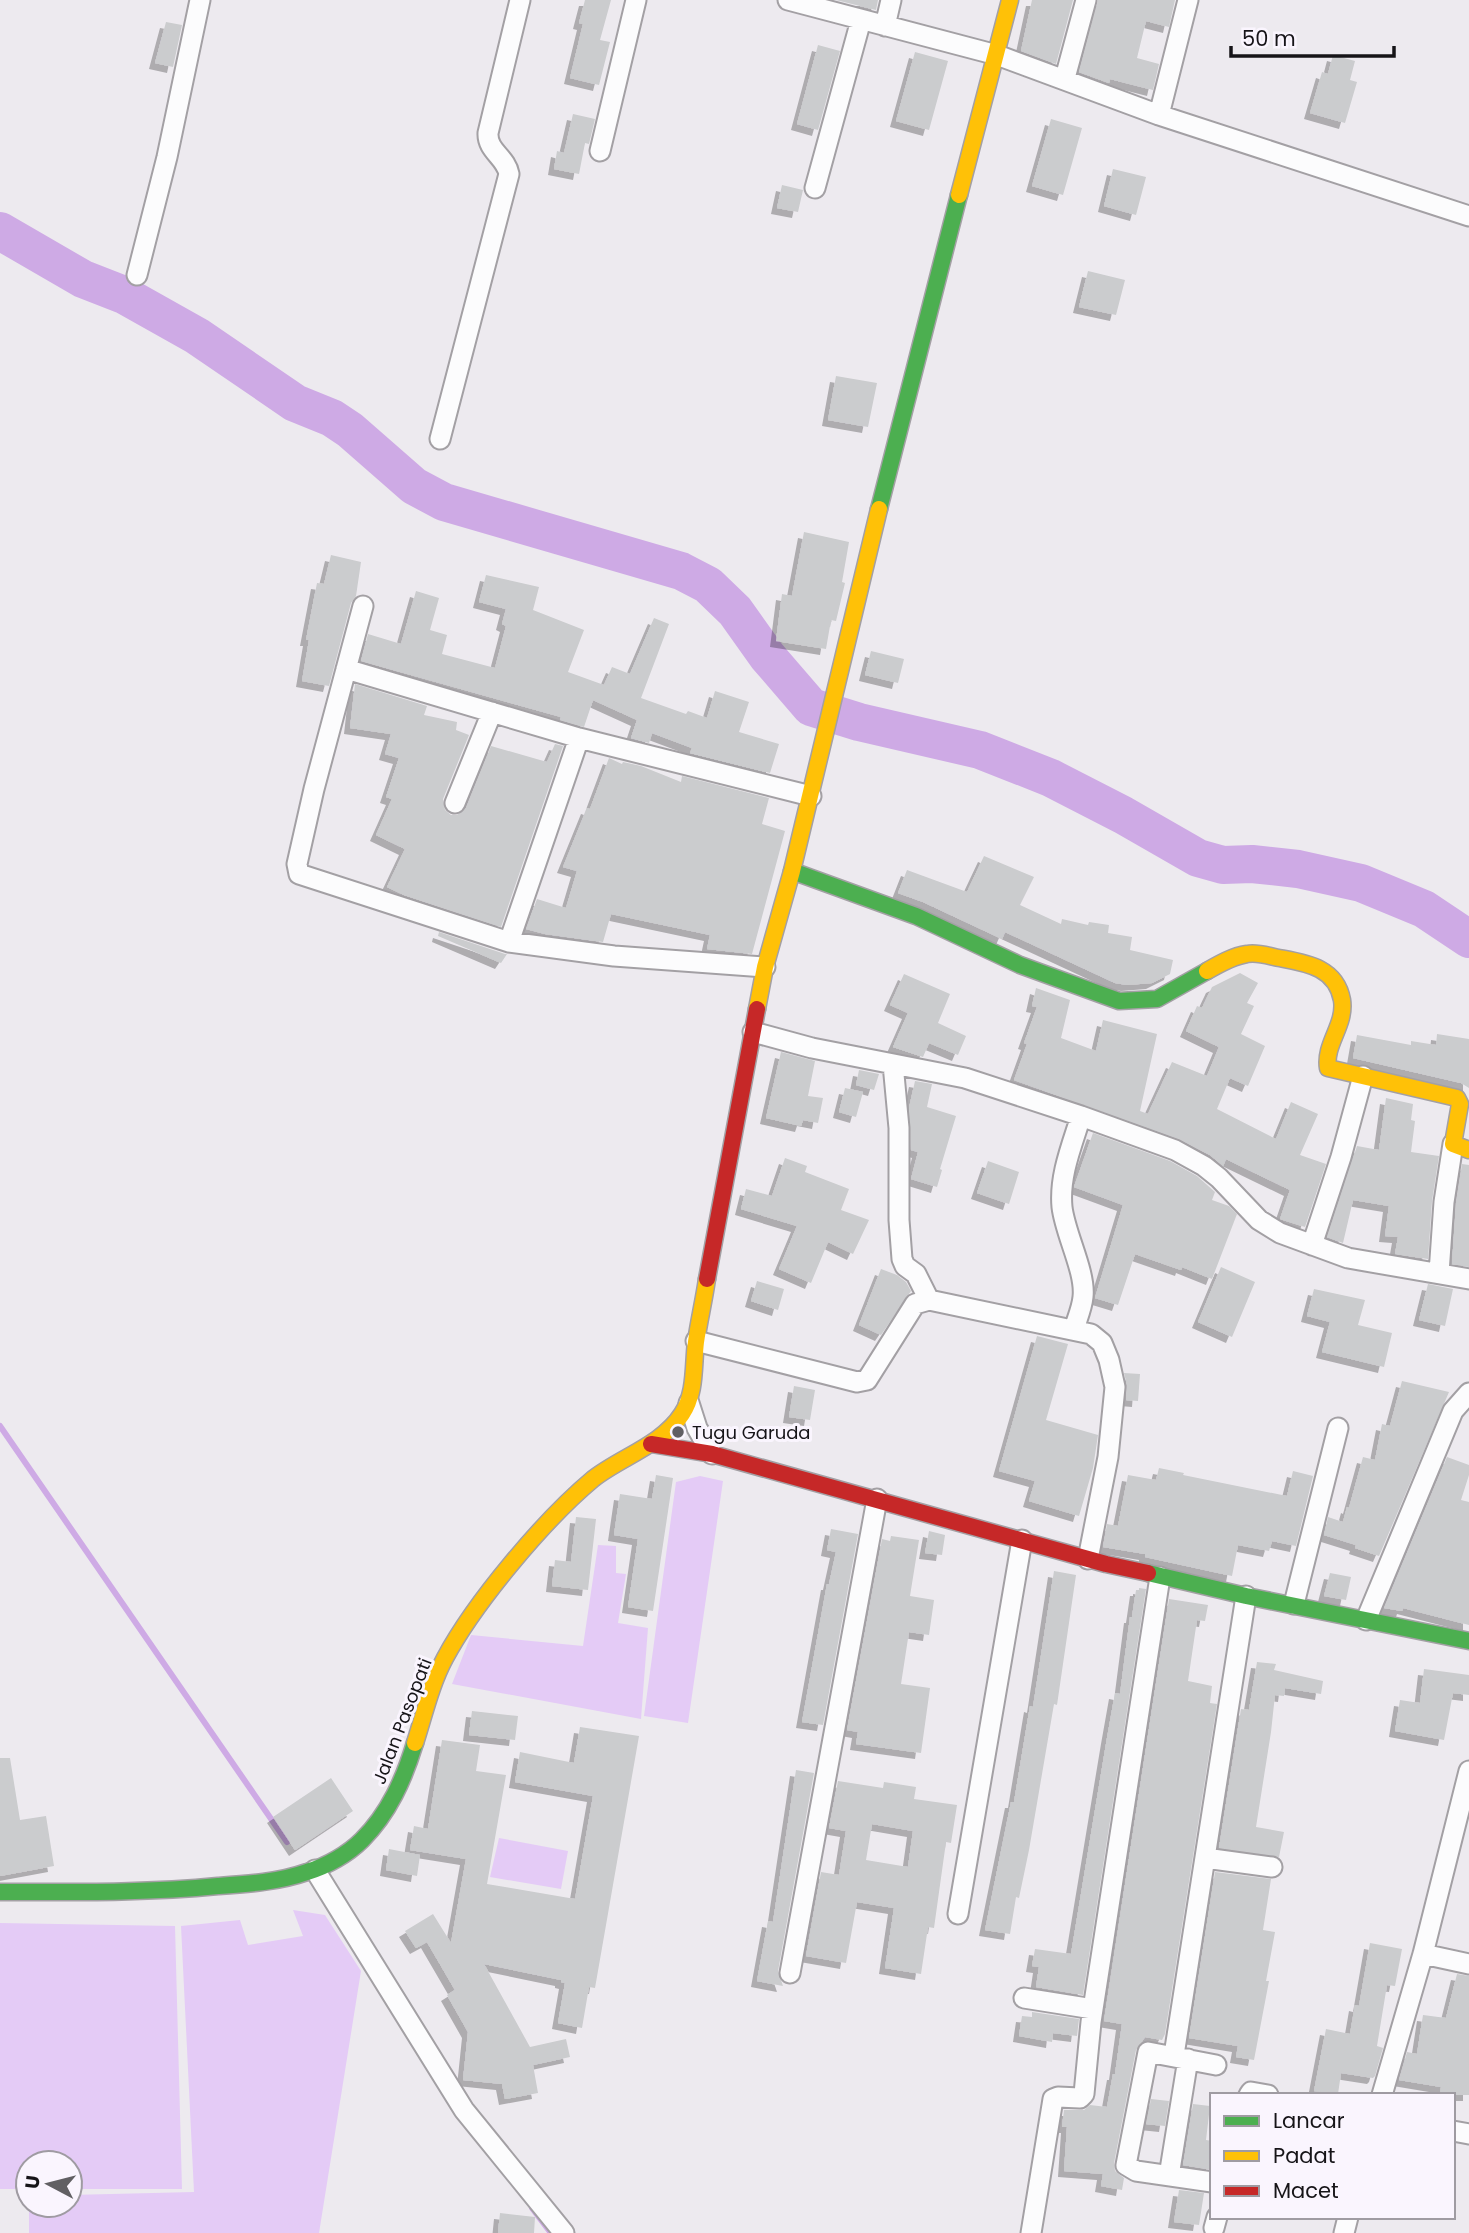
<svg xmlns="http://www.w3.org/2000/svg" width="1469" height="2233" viewBox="0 0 1469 2233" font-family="Poppins,sans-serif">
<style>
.green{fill:#e4cbf6}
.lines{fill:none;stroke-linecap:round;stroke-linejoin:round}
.stream{stroke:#ceaae5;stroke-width:6}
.river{stroke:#ceaae5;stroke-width:38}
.building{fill:#cbccce;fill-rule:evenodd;filter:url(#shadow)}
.street-casing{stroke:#a3a0a4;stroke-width:23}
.fast-casing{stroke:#a3a0a4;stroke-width:19}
.slow-casing{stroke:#a3a0a4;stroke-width:19}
.jam-casing{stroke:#a3a0a4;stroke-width:19}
.street{stroke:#fcfcfd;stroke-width:19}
.fast{stroke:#4caf50;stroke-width:16}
.slow{stroke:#ffc107;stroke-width:16}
.jam{stroke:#c62828;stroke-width:16}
.poi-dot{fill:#615f63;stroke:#faf5fe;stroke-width:2.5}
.labels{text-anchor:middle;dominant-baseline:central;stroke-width:6;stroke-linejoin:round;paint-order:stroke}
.poi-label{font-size:18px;fill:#161418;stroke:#faf5fe;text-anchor:start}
.street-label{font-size:18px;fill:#161418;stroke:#faf5fe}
</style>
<defs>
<filter id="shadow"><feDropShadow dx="-6" dy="6" stdDeviation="0" flood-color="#0004"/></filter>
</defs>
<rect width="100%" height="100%" fill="#edeaef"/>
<path class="green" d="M 700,1476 L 723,1481 L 688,1723 L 644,1716 L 676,1482 Z
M 598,1545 L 616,1546 L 616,1573 L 626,1574 L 618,1623 L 648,1628 L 641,1719 L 452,1684 L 471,1635 L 583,1646 Z
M 499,1838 L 568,1851 L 561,1889 L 490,1877 Z
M 293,1910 L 325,1915 L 361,1971 L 319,2233 L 29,2233 L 29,2205 L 70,2205 L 70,2195 L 194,2192 L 181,1926 L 240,1920 L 248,1945 L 303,1936 Z
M 0,1923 L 175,1926 L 182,2189 L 70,2189 L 70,2163 L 28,2163 L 28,2189 L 0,2189 Z"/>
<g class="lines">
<path class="stream" d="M 0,1426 L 287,1842
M 532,2208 L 551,2233"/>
<path class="river" d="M 0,231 L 83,279 L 124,295 L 197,336 L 295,403 L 332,418 L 350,430 L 414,486 L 444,502 L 681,571 L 708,585 L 735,611 L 767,656 L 811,707 L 859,722 L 980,750 L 1051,778 L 1123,815 L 1198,858 L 1223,865 L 1252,864 L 1298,869 L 1361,883 L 1424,909 L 1469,939"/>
</g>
<path class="building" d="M 585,0 L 611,0 L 600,40 L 610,42 L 599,85 L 570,78 L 583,24 L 579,23 Z
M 836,0 L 878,0 L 876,10 Z
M 1032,0 L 1073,0 L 1056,64 L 1021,51 Z
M 1098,0 L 1175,0 L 1169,27 L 1146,21 L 1137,58 L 1159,64 L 1153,90 L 1110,79 L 1109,83 L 1079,72 Z
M 166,22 L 182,25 L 173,67 L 155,63 Z
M 818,45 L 840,51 L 818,130 L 797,124 Z
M 915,52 L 948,61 L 929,130 L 896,121 Z
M 1333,55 L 1355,61 L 1350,80 L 1357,82 L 1345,123 L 1310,113 L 1322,72 L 1328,74 Z
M 573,114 L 595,119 L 589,144 L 585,143 L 579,174 L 554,169 L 557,151 L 564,153 Z
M 1051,119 L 1082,128 L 1063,195 L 1032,186 Z
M 1113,169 L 1146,177 L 1136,215 L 1104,206 Z
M 782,185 L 803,190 L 798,212 L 777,208 Z
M 1088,271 L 1125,280 L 1116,315 L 1079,307 Z
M 836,376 L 877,383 L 868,427 L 828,420 Z
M 804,532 L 849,542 L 842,582 L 845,583 L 836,621 L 831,620 L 826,649 L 776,641 L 782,594 L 792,596 Z
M 331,555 L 361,562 L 356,596 L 351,603 L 329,686 L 302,681 L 309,640 L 306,640 L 317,583 L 324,584 Z
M 486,575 L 539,587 L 533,610 L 584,630 L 568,672 L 604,685 L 612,667 L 630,674 L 654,618 L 669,624 L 641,698 L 686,714 L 688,711 L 707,718 L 715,691 L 749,702 L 739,732 L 779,744 L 770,773 L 690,753 L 692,748 L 652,733 L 649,743 L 631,738 L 637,720 L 593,700 L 584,727 L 560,720 L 561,717 L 361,661 L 368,634 L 401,644 L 416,591 L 439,598 L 430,630 L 447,635 L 442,654 L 495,668 L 506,626 L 502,624 L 506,609 L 479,602 Z
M 871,651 L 904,659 L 898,683 L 865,675 Z
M 355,684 L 427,706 L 424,715 L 457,722 L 456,730 L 469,735 L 443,799 L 445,810 L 451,815 L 457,815 L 466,808 L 491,746 L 547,762 L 555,744 L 563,746 L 501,927 L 404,895 L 387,887 L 405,849 L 376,835 L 392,799 L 386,797 L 399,758 L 385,754 L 391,734 L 350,728 Z
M 609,758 L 622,764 L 623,762 L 641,766 L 681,782 L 682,776 L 769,798 L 762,824 L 785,831 L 752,954 L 707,949 L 710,935 L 611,914 L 603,942 L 545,934 L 526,929 L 537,899 L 566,908 L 577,871 L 563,867 L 587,808 L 590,809 Z
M 984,856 L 1034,877 L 1020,905 L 1061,924 L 1062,919 L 1088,925 L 1089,922 L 1109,925 L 1108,933 L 1132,937 L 1130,950 L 1173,960 L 1170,974 L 1152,983 L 1127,985 L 1115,983 L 1005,932 L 1002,939 L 923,902 L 898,893 L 907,870 L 967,892 Z
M 439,932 L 505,954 L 507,954 L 501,963 L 438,936 Z
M 1240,973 L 1258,983 L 1247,1003 L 1254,1006 L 1241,1034 L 1265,1046 L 1248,1086 L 1230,1078 L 1217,1109 L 1276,1139 L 1291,1102 L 1318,1114 L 1300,1155 L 1326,1164 L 1305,1227 L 1280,1219 L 1290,1190 L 1226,1159 L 1223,1166 L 1210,1155 L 1179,1139 L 1014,1080 L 1027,1044 L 1024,1043 L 1037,1007 L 1032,1006 L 1036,988 L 1070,1000 L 1061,1038 L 1096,1051 L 1103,1020 L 1157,1034 L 1140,1111 L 1148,1114 L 1172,1062 L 1207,1076 L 1219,1047 L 1186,1031 L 1197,1006 L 1202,1008 L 1212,987 Z
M 904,974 L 950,994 L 938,1023 L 966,1036 L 958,1055 L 929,1043 L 923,1057 L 893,1047 L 908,1013 L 890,1005 Z
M 1437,1034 L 1469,1039 L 1469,1088 L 1461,1083 L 1353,1058 L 1357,1035 L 1411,1045 L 1411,1041 L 1436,1045 Z
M 781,1052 L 815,1061 L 808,1096 L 823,1098 L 818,1123 L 803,1120 L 801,1126 L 766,1118 Z
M 859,1070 L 879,1074 L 874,1090 L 856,1085 Z
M 915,1081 L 932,1084 L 927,1107 L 956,1116 L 940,1169 L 942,1170 L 937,1187 L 911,1179 L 918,1152 L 911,1150 L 909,1108 Z
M 845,1088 L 863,1092 L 856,1117 L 839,1112 Z
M 1386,1098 L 1413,1104 L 1411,1120 L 1415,1121 L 1411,1152 L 1439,1156 L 1432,1201 L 1428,1259 L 1395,1254 L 1398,1237 L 1385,1236 L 1389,1206 L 1353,1200 L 1343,1243 L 1327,1237 L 1357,1146 L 1379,1150 Z
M 1093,1133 L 1170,1161 L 1197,1176 L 1215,1192 L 1212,1200 L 1229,1206 L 1237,1214 L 1212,1279 L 1182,1267 L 1181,1270 L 1135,1254 L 1118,1305 L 1095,1298 L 1123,1205 L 1074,1187 Z
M 785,1158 L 807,1166 L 805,1172 L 849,1189 L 841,1210 L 869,1220 L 853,1254 L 828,1242 L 811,1283 L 779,1269 L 797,1226 L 741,1209 L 746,1189 L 772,1196 Z
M 988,1161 L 1019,1172 L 1009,1204 L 977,1193 Z
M 1462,1164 L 1469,1165 L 1469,1267 L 1452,1264 L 1456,1203 Z
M 1221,1267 L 1255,1282 L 1232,1337 L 1198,1322 Z
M 881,1269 L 897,1275 L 906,1282 L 911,1291 L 881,1335 L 859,1325 Z
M 757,1281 L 784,1289 L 778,1310 L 751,1301 Z
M 1428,1284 L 1453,1289 L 1445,1326 L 1419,1320 Z
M 1314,1289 L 1365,1300 L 1358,1325 L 1392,1333 L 1384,1367 L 1322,1352 L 1330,1322 L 1307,1316 Z
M 1037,1336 L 1068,1344 L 1046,1420 L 1098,1435 L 1093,1468 L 1079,1516 L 1029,1501 L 1035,1481 L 999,1471 Z
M 1124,1373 L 1140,1374 L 1138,1401 L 1126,1400 L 1127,1385 Z
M 1402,1381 L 1449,1392 L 1379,1556 L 1355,1548 L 1356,1545 L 1324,1535 L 1328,1517 L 1343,1522 L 1347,1507 L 1349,1508 L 1363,1457 L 1375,1460 L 1382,1424 L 1390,1426 Z
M 794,1386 L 815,1390 L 810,1420 L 789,1417 Z
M 1447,1457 L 1469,1465 L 1469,1475 L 1461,1500 L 1469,1502 L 1469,1625 L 1403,1608 L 1402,1611 L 1384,1608 Z
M 1159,1468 L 1184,1473 L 1183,1475 L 1287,1496 L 1293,1471 L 1313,1476 L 1296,1546 L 1272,1541 L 1269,1551 L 1238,1545 L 1232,1576 L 1145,1557 L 1145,1554 L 1103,1547 L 1107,1524 L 1118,1526 L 1128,1475 L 1156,1480 Z
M 656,1475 L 673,1478 L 653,1611 L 628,1607 L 638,1539 L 614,1535 L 620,1494 L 652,1499 Z
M 576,1517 L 596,1519 L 588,1590 L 552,1586 L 555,1560 L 571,1562 Z
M 831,1529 L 858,1534 L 823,1725 L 802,1722 L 827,1584 L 829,1584 L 836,1552 L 827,1550 Z
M 929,1531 L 945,1535 L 942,1555 L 925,1553 Z
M 891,1536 L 919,1540 L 910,1596 L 934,1600 L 929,1635 L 909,1632 L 901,1684 L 930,1688 L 921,1753 L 856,1744 L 858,1732 L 847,1730 L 882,1539 L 890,1541 Z
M 1054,1571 L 1076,1575 L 1057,1705 L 1054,1704 L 1029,1850 L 1019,1898 L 1016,1897 L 1010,1934 L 985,1930 L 1011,1802 L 1014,1802 L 1030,1706 L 1033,1707 Z
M 1330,1573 L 1351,1577 L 1346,1600 L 1324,1596 Z
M 1139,1588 L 1146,1589 L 1083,1995 L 1036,1987 L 1039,1967 L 1032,1966 L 1035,1949 L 1071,1954 L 1107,1738 L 1115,1693 L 1120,1694 L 1130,1617 L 1132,1617 L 1136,1590 L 1139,1590 Z
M 1169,1599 L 1208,1605 L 1205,1621 L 1197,1620 L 1188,1681 L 1212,1686 L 1210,1703 L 1217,1704 L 1165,2034 L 1162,2040 L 1145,2037 L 1136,2050 L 1114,2163 L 1115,2171 L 1124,2178 L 1122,2190 L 1101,2186 L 1103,2174 L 1064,2171 L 1067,2127 L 1062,2127 L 1064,2110 L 1084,2110 L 1090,2105 L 1107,2107 L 1113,2074 L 1115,2074 L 1122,2024 L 1104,2021 Z
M 1257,1662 L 1276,1664 L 1274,1670 L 1323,1681 L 1321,1694 L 1285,1688 L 1284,1696 L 1275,1695 L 1271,1732 L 1256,1827 L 1284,1832 L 1279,1857 L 1219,1848 L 1241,1709 L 1249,1710 Z
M 1424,1669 L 1469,1675 L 1469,1695 L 1453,1693 L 1444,1740 L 1395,1731 L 1400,1700 L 1420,1703 Z
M 472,1711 L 518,1716 L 515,1740 L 469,1735 Z
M 580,1727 L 639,1736 L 595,1988 L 589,1987 L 582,2028 L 558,2023 L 565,1983 L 561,1982 L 561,1980 L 484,1964 L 530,2047 L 566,2039 L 570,2057 L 533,2065 L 538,2093 L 505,2099 L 502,2084 L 463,2080 L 468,2032 L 447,1995 L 455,1990 L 427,1942 L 416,1948 L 405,1931 L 433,1914 L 451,1943 L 466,1859 L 410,1850 L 414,1826 L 428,1829 L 442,1740 L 480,1745 L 476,1771 L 506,1775 L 487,1884 L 575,1899 L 593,1796 L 515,1782 L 520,1752 L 574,1763 Z
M 0,1758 L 10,1758 L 20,1820 L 46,1816 L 54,1866 L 0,1876 Z
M 796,1770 L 814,1773 L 778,1971 L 783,1986 L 757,1981 L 768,1921 L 773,1922 Z
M 331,1778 L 353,1811 L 295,1850 L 273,1817 Z
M 838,1781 L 883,1788 L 884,1782 L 916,1787 L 914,1799 L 957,1805 L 951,1843 L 946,1842 L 934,1928 L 928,1927 L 921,1974 L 885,1968 L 894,1908 L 857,1902 L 846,1963 L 806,1956 L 821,1872 L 839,1875 L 846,1831 L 829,1828 ZM 872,1824 L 913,1831 L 908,1867 L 866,1860 Z
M 389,1849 L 420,1855 L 417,1876 L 386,1870 Z
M 1215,1872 L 1271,1879 L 1263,1930 L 1275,1932 L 1266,1981 L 1269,1981 L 1254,2060 L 1236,2057 L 1238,2046 L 1189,2038 Z
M 1370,1943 L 1402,1949 L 1395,1986 L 1387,1985 L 1377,2046 L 1383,2048 L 1375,2076 L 1373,2078 L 1341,2073 L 1338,2094 L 1314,2091 L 1326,2029 L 1350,2034 L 1355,2005 L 1359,2006 Z
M 1457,1974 L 1469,1976 L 1469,2095 L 1440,2095 L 1441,2087 L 1399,2080 L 1407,2052 L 1417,2054 L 1423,2015 L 1446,2018 Z
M 1032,2012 L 1079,2019 L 1077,2036 L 1053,2033 L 1052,2042 L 1019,2036 L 1022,2016 L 1032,2017 Z
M 1151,2099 L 1169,2101 L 1165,2126 L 1146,2124 Z
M 1193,2104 L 1210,2106 L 1206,2140 L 1212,2141 L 1212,2170 L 1183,2165 Z
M 1179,2190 L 1204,2193 L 1199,2225 L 1174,2222 Z
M 500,2213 L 535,2217 L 534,2233 L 498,2233 Z"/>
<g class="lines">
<defs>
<path id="street" d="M 788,0 L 997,55 L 1159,115 L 1469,216
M 885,26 L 891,0
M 1065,78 L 1086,0
M 1159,115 L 1188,0
M 600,151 L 636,0
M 815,188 L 861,20
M 137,275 L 167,157 L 200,0
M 440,439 L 509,174 C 506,157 487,151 488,133 L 520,0
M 363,606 L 314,789 L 297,864 L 299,874 L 509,942 L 614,956 L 765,967
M 346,669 L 579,738 L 811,796
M 455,803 L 492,712
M 509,942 L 579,738
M 753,1032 L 812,1048 L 965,1078 L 1081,1116 L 1175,1150 L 1204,1166 L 1219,1178 L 1259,1220 L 1280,1233 L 1348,1258 L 1469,1279
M 893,1064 L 899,1128 L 899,1220 L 902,1259 L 905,1266 L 916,1274 L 929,1300
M 1312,1245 L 1341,1157 L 1363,1076
M 1439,1273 L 1444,1202 L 1453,1144
M 1074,1329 C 1077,1319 1082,1308 1083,1297 C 1086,1272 1065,1234 1062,1207 C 1059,1176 1072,1145 1081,1116
M 696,1341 L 857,1382 L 867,1380 L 915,1304 L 929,1300 L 1091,1334 L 1102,1343 L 1109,1360 L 1115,1387 L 1108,1457 L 1088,1559
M 689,1403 L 697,1428 L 712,1454
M 1294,1604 L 1338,1428
M 1366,1620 L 1453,1411 L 1469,1393
M 1205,1858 L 1272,1867
M 315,1870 L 464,2110 L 564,2233
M 958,1914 L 1022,1540
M 1423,1954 L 1469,1964
M 790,1973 L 877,1499
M 1024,1998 L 1093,2009
M 1174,2055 L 1246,1596
M 1249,2095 L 1251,2092 L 1268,2095
M 1382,2095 L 1423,1954 L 1469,1771
M 1453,2131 L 1469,2134
M 1169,2176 L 1188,2059
M 1212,2182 L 1136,2171 L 1126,2165 L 1148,2052 L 1216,2065
M 1214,2228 L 1217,2217
M 1031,2233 L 1053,2099 L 1058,2097 L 1080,2098 L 1084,2094 L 1091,2022 L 1160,1577
M 1344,2233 L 1348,2217"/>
<path id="fast" d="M 879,509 L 959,195
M 792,871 L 916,916 L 1020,965 L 1119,1001 L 1157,999 L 1207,971
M 1148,1573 L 1246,1596 L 1469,1641
M 0,1892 C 73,1892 146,1893 218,1886 C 248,1884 279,1882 307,1872 C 327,1866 348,1854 362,1840 C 389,1813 404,1779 415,1743"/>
<path id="slow" d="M 959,195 L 1010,0
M 1207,971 C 1219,964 1233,956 1247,954 C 1258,952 1269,956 1279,958 C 1306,963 1336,967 1342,1000 C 1346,1025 1324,1044 1328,1068 L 1457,1098 L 1460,1104 L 1453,1144 L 1469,1150
M 757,1009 L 765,967 L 792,871 L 879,509
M 415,1743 C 424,1715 431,1684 445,1658 C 475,1602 544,1520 593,1479 C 621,1457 662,1445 682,1414 C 696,1393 693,1366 696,1342 C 699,1321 704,1300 707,1279"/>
<path id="jam" d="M 707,1279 L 757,1009
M 651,1444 L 712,1454 L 1106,1564 L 1148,1573"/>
</defs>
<use href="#street" class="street-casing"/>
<use href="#fast" class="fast-casing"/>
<use href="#slow" class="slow-casing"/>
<use href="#jam" class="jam-casing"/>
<use href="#street" class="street"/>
<use href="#fast" class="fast"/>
<use href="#slow" class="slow"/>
<use href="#jam" class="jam"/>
</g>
<circle class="poi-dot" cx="678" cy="1432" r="7"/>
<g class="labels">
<g class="poi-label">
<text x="692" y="1432">Tugu Garuda</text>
</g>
<g class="street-label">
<text transform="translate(402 1721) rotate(-69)">Jalan Pasopati</text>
</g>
</g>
<rect x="1210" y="2093" width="245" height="126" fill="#faf5fe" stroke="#9f9ba2" stroke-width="2"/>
<rect x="1224" y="2116" width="35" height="10" fill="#4caf50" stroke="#9f9ba2" stroke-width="2"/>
<text x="1273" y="2128" font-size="21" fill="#161418">Lancar</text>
<rect x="1224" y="2151" width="35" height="10" fill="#ffc107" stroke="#9f9ba2" stroke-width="2"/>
<text x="1273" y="2163" font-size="21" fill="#161418">Padat</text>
<rect x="1224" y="2186" width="35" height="10" fill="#c62828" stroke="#9f9ba2" stroke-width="2"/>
<text x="1273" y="2198" font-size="21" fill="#161418">Macet</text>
<g transform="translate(49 2184) rotate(277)"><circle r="33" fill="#faf5fe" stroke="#9f9ba2" stroke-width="2"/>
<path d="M0-5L12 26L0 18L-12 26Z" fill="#615f63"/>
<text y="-10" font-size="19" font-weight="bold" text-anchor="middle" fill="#161418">U</text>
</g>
<path d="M1231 46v10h163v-10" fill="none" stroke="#161418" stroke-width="3.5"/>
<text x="1242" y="46" font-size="21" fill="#161418" stroke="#faf5fe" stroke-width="5" paint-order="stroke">50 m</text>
</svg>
